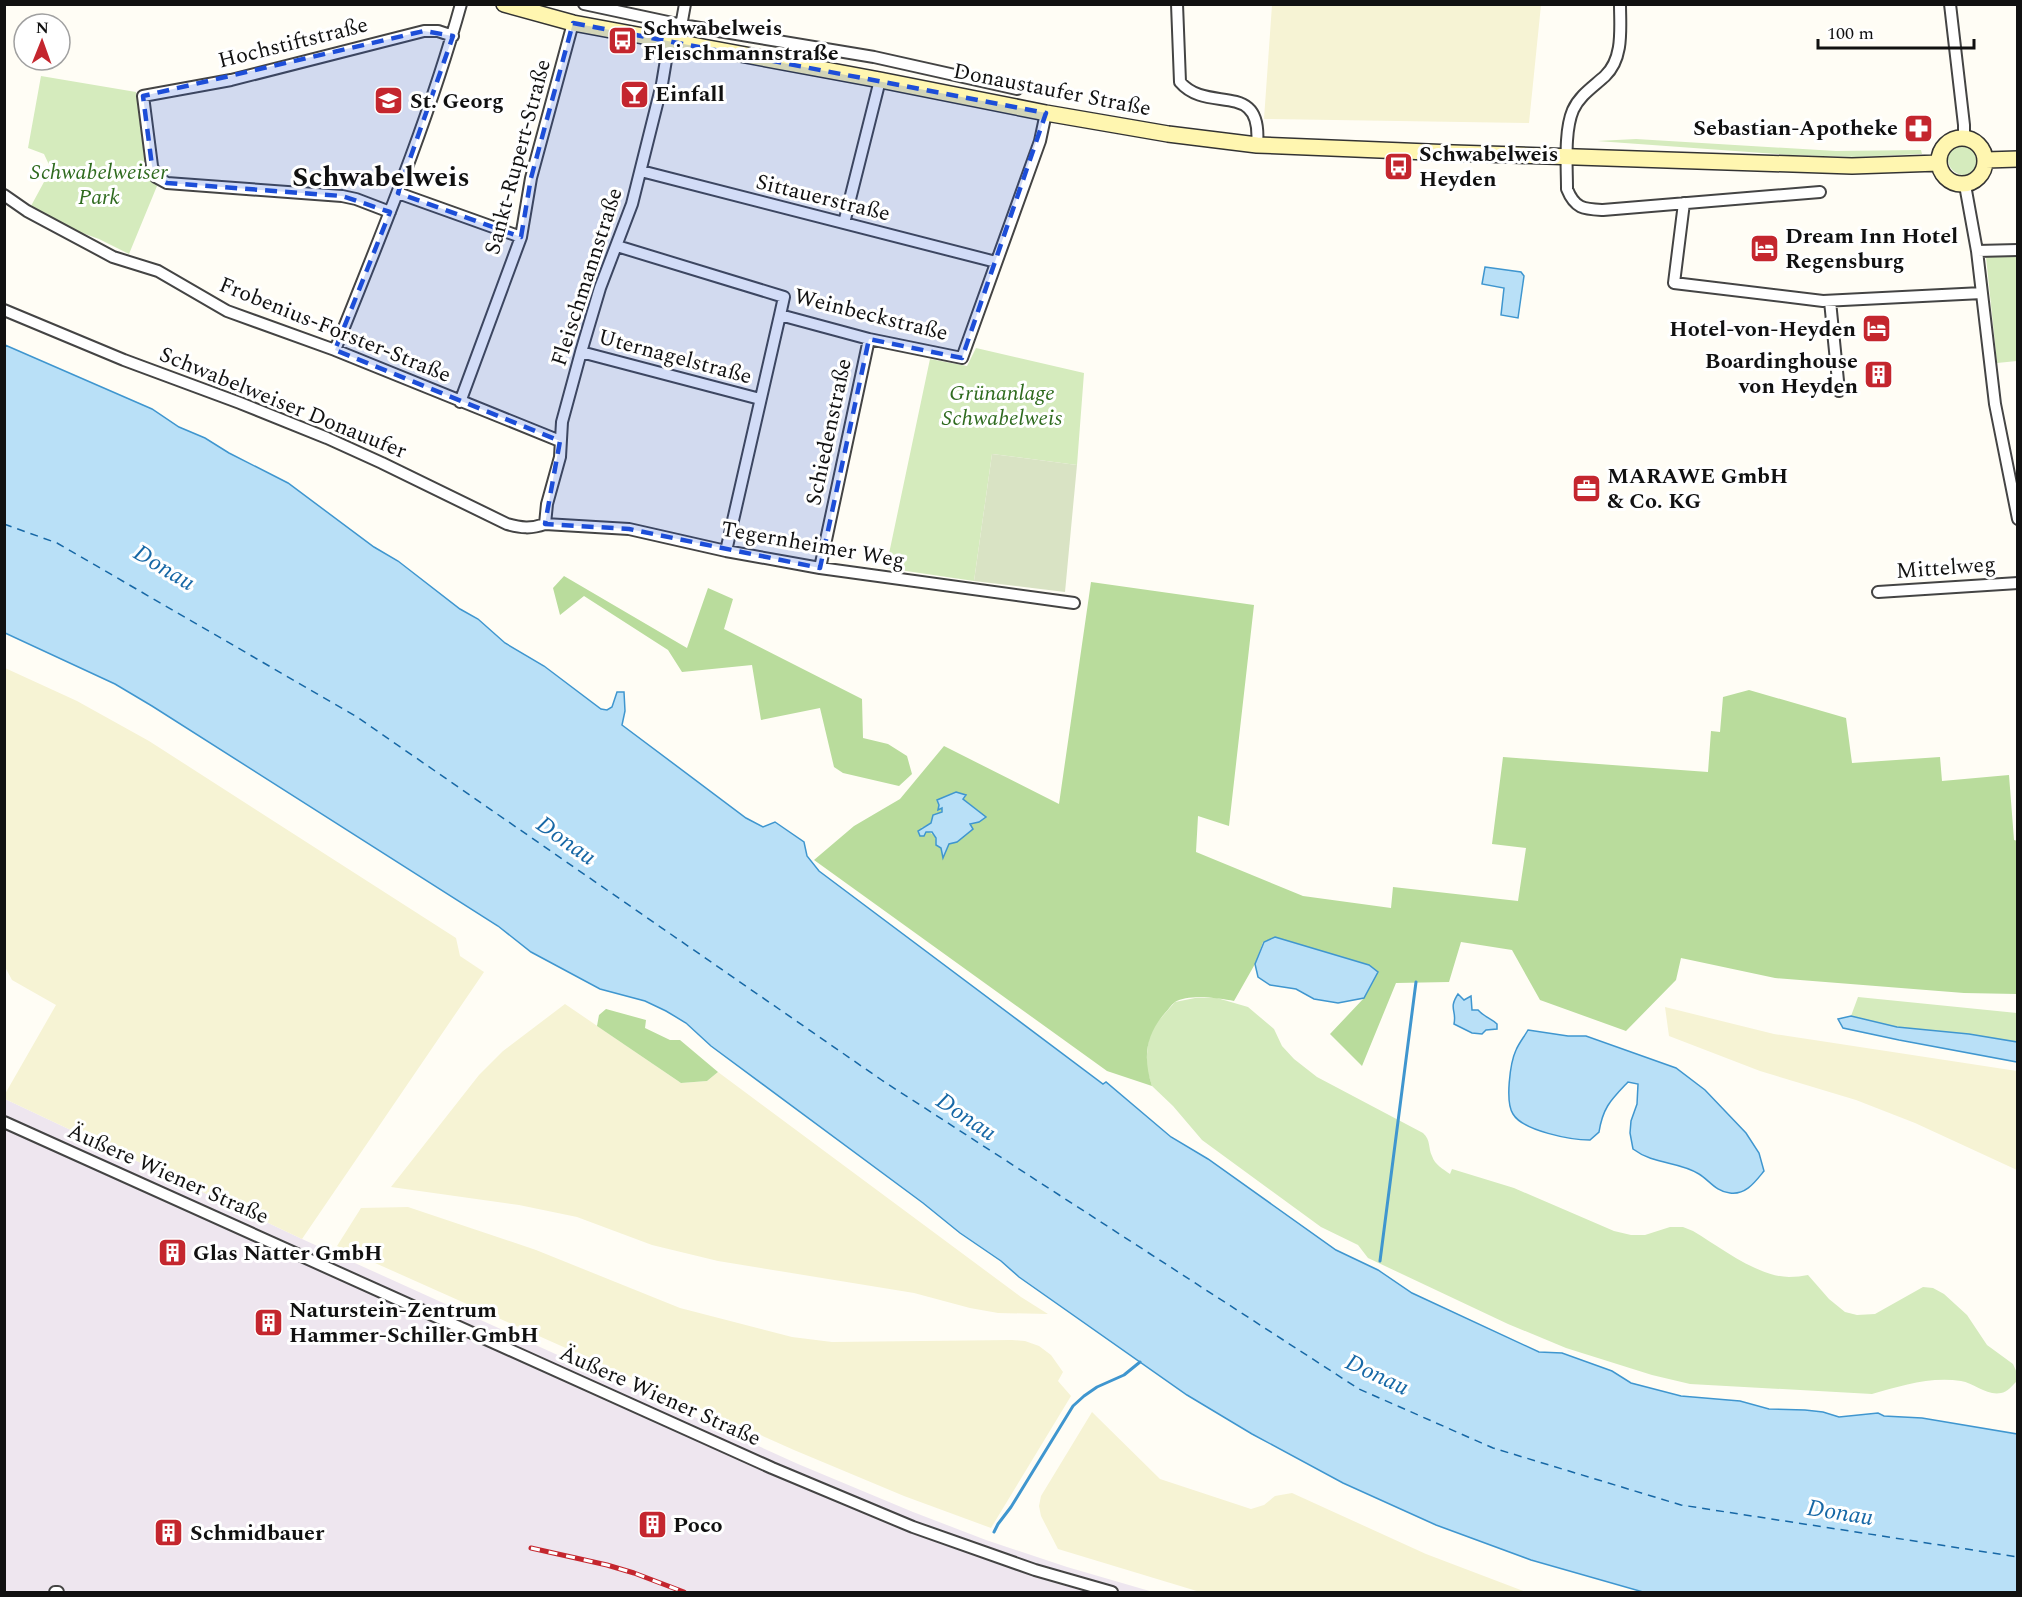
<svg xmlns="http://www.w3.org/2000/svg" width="2022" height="1597" viewBox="0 0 2022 1597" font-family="Spectral,serif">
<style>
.industrial{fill:#eee6ef}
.farmland{fill:#f6f3d4}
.green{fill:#d5ebbd}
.forest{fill:#b9dc9c;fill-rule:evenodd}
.cemetery{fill:#d9e3c4}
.water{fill:#b9e0f7;stroke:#3f96cf;stroke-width:1.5}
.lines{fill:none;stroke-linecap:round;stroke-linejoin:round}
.stream{stroke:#3f96cf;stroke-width:3}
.ferry{stroke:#1768a6;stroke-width:1.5;stroke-dasharray:8 6;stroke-linecap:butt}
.minor-casing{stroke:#444;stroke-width:14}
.secondary-casing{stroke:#333;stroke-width:18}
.minor{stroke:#fff;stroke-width:10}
.secondary{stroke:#fff6b0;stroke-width:15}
.rail-casing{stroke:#c4262e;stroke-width:5}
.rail{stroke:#fff;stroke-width:3;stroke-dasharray:9;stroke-linecap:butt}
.marked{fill:#1d4ed8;fill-opacity:0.2;stroke:#1d4ed8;stroke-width:4.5;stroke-dasharray:12 8;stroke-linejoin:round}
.labels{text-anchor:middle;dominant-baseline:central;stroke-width:6;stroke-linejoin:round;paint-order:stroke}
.poi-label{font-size:22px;font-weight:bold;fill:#111;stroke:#fff;text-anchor:start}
.street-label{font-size:22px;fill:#111;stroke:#fff}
.park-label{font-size:22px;font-style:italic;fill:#2f6b1f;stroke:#fff}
.water-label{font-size:24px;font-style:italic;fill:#1768a6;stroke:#fff}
.district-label{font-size:28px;font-weight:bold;fill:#111;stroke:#fff}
</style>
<rect width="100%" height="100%" fill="#fffdf5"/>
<path class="industrial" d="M 5,1099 L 302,1239 L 798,1464 L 913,1512 L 986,1540 L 1067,1567 L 1153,1592 L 5,1592 Z"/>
<path class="farmland" d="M 1272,5 L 1541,5 L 1529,123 L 1264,119 Z
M 5,668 L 77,701 L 149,741 L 456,938 L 460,956 L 484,972 L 302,1239 L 5,1099 L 5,1094 L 56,1005 L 12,980 L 5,967 Z
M 565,1004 L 681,1083 L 707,1081 L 718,1072 L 1021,1297 L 1048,1314 L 998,1313 L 970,1308 L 914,1293 L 718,1261 L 652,1245 L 577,1217 L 519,1205 L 391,1187 L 479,1075 L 503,1051 Z
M 1665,1007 L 1774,1034 L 2017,1071 L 2017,1170 L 1915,1123 L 1856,1100 L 1760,1071 L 1669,1036 Z
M 408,1207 L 536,1250 L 680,1308 L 792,1337 L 832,1342 L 1012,1340 L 1025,1341 L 1039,1346 L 1051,1355 L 1063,1372 L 1058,1381 L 1071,1396 L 991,1528 L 904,1496 L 794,1450 L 337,1246 L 361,1208 Z
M 1092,1412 L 1160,1479 L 1251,1509 L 1264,1505 L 1275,1496 L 1292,1493 L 1426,1554 L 1526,1592 L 1200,1592 L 1058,1549 L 1041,1516 L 1039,1506 L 1041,1496 Z"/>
<path class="green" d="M 41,76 L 136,92 L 145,164 L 149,175 L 157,186 L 129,254 L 99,239 L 74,230 L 31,206 L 51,169 L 44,154 L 28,148 Z
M 1636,139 L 1836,151 L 1921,150 L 1922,154 L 1857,157 L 1790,155 L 1597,141 Z
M1948 159a16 16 0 1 1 32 0a16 16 0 1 1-32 0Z
M 2017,255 L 2017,361 L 1997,363 L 1986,257 Z
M 976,348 L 1084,373 L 1077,465 L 992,454 L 974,581 L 886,568 L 930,359 L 967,366 Z
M 1858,997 L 2017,1013 L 2017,1042 L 1969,1034 L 1897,1027 L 1851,1016 Z
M 1195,998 L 1217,998 L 1248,1007 L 1274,1029 L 1282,1046 L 1294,1059 L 1317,1077 L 1423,1133 C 1431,1140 1428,1148 1432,1156 C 1435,1165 1443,1169 1450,1174 L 1452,1169 L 1514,1188 L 1614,1231 L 1631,1235 L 1645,1235 L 1670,1227 L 1683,1227 L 1693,1231 C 1720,1247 1758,1277 1789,1277 C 1796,1277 1802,1276 1808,1275 L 1829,1299 L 1845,1312 L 1857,1315 L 1875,1314 L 1923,1287 L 1933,1288 L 1944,1294 L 1967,1315 L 1987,1345 L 2013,1364 L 2017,1373 L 2016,1382 C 2012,1386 2007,1392 2001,1393 C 1987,1396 1974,1383 1961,1381 C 1931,1376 1900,1386 1872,1394 L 1690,1384 L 1652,1375 L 1566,1348 L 1508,1324 L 1368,1258 L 1358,1245 L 1321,1227 L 1202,1140 L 1173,1106 L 1152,1086 L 1147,1070 L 1147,1054 L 1149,1037 L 1154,1026 L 1175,1002 Z"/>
<path class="forest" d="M 564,576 L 687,648 L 708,588 L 733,599 L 724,629 L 862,699 L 863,738 L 888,744 L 907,756 L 912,774 L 899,786 L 843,773 L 834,767 L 820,708 L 761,720 L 752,665 L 682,672 L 668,650 L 584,596 L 560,615 L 553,588 Z
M 1091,582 L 1254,605 L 1229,826 L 1198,816 L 1196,852 L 1303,896 L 1391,908 L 1393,887 L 1518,901 L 1526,848 L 1492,844 L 1503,757 L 1708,772 L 1711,731 L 1720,732 L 1723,697 L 1749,690 L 1846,718 L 1852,763 L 1940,757 L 1942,781 L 2009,775 L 2014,840 L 2018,841 L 2017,994 L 1964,993 L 1775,978 L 1681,958 L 1676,980 L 1626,1031 L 1540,1000 L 1512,950 L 1461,942 L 1449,982 L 1396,983 L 1362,1066 L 1330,1034 L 1364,998 L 1377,972 L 1369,965 L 1275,937 L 1263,942 L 1255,964 L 1234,1001 C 1219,998 1188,994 1175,1002 C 1171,1005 1168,1010 1165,1013 C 1145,1036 1143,1058 1152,1086 L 1107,1071 L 814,860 L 854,826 L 900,799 L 944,746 L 1059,804 ZM 956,792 L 966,796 L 963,799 L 979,811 L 973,822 L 969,824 L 973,829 L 957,842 L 949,844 L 943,856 L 941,848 L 936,845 C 937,832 930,834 921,828 C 929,825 940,817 943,808 L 937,800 Z
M 606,1009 L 646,1020 L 645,1028 L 670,1040 L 680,1040 L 718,1072 L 707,1081 L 681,1083 L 597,1026 L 599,1015 Z"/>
<path class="cemetery" d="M 992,454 L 1077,465 L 1065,592 L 974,581 Z"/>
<path class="water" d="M 1485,267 L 1521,272 L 1524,276 L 1518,318 L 1501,315 L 1504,288 L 1482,284 Z
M 5,345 L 152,409 L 179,427 L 205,438 L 229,453 L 288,483 L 374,547 L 398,561 L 460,609 L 478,619 L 505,643 L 544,666 L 601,709 L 607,710 L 612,707 L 617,692 L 624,692 L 625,711 L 622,725 L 746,818 L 763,827 L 775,822 L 804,842 L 807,856 L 819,871 L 1103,1084 L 1106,1082 L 1171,1137 L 1208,1159 L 1336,1250 L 1378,1270 L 1412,1293 L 1539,1352 L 1562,1353 L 1612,1371 L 1631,1383 L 1681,1396 L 1740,1401 L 1769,1409 L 1805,1410 L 1823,1412 L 1839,1417 L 1878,1413 L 1884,1416 L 1922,1418 L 2017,1434 L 2017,1592 L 1643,1592 L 1531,1560 L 1436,1525 L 1343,1483 L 1252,1434 L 1187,1395 L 1019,1277 L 1001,1261 L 960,1233 L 923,1203 L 711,1046 L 686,1023 L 666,1011 L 645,1001 L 600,989 L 531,952 L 498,926 L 152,706 L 115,684 L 5,633 Z
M 956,792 L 966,795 L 963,799 L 986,817 L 979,822 L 970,824 L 973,829 L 957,842 L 949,844 L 943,858 L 941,848 L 936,845 L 936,838 L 932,832 L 926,832 L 924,836 L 920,836 L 918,831 L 931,823 L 933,815 L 942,812 L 942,808 L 938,810 L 939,805 L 937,800 Z
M 1275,937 L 1369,965 L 1378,972 L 1364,998 L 1338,1003 L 1314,999 L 1296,989 L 1270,985 L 1258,977 L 1255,964 L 1264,942 Z
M 1458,994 L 1464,1000 L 1471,996 L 1472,1010 L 1478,1010 C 1484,1017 1491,1018 1497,1024 L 1497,1029 L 1486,1030 L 1482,1034 L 1472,1033 L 1454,1024 C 1457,1010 1448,1009 1458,994 Z
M 1851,1016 L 1897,1027 L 1969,1034 L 2017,1042 L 2017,1062 L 1899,1040 L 1843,1028 L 1838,1019 Z
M 1528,1030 L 1568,1036 L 1586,1036 L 1676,1068 L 1705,1090 L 1746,1133 L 1759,1153 L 1764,1171 C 1755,1182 1746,1195 1730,1193 C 1716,1192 1709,1180 1699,1174 C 1679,1161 1654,1165 1633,1149 L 1630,1133 L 1631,1121 L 1637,1104 L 1638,1084 L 1628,1082 C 1611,1100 1603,1107 1599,1132 L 1590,1140 C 1571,1140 1523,1131 1513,1114 C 1505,1102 1510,1063 1516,1050 C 1519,1043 1524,1037 1528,1030 Z"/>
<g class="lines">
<path class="stream" d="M 1380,1261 L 1416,982
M 994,1532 L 998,1524 L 1011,1507 L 1073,1406 L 1084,1396 L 1097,1387 L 1124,1375 L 1140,1362"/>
<path class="ferry" d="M 4,524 L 57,543 L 357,717 L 883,1081 L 1359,1389 L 1493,1448 L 1681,1505 L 2018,1557"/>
<defs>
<path id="minor" d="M 584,4 L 682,25 L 874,57 L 1017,89
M 1177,4 L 1180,82 C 1208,115 1263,78 1257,145
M 1620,4 C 1620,28 1624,58 1605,76 C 1593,87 1580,95 1573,110 C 1564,131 1567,166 1567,189 C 1575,209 1584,209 1603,210 L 1820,192
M 1950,4 L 1964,125 L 1964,138
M 678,43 L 685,4
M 641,171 L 996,262
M 1965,185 L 1977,251 L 1995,404 L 2018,519
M 398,193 L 521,237
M 4,195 L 27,211 L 113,257 L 158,271 L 227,311 L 335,350 L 560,441
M 1684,203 L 1674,283 L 1823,301 L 1982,293
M 390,212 L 356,199 L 342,196 L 167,183 L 156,177 L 152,166 L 143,96 L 231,80 L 424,31 L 438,31 L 453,36
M 844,223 L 880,80
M 617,246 L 784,297 L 780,315 L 869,339 L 962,358 L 1040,141 L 1046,113
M 1977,251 L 2018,250
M 1830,301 L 1839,391
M 4,310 L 124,360 L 240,403 L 327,438 L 382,463 L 507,524 C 521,528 531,529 545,524 L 629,529 L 726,551 L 820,568 L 1074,603
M 335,350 C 380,237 428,123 461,4
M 581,352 L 760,399
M 460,402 L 521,237 L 531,178 L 573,23
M 545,524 L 547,504 L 560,457 L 562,422 L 581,352 L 600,288 L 632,204 L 662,84 L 669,42
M 726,551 L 780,315
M 820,568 L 869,339
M 1878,592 L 2018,583
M 4,1122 L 772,1468 L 913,1527 L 1035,1570 L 1112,1592
M 55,1592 L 58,1592"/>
<path id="secondary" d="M 504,4 L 573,23 L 880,80 L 1046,113 L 1168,134 L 1257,145 L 1453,153 L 1852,166 L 1939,163
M1939 161a23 23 0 1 1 46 0a23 23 0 1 1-46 0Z
M 1986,160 L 2018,159"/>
</defs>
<use href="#minor" class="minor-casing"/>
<use href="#secondary" class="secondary-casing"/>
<use href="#minor" class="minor"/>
<use href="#secondary" class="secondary"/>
<defs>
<path id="rail" d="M 531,1548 L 607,1565 L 634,1573 L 684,1592"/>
</defs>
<use href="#rail" class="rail-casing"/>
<use href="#rail" class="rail"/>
</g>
<path class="marked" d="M 573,23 L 1046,113 L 962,358 L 869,339 L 820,568 L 629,529 L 545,524 L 560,441 L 335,350 L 390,212 L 342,196 L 167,183 L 156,177 L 152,166 L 143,96 L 424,31 L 453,36 L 398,193 L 521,237 L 531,178 Z"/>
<defs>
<symbol id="bus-square" viewBox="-11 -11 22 22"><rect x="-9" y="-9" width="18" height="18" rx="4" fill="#c4262e" stroke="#fff"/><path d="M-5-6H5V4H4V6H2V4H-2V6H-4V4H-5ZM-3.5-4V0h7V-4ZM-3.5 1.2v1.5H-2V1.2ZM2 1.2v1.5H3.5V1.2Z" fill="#fff"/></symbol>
<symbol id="bar-square" viewBox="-11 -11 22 22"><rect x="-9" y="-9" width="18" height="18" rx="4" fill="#c4262e" stroke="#fff"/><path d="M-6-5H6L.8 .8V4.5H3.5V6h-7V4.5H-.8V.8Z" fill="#fff"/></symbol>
<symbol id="school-square" viewBox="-11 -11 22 22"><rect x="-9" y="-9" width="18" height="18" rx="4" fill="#c4262e" stroke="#fff"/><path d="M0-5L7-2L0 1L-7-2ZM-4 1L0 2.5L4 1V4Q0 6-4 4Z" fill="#fff"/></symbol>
<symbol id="pharmacy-square" viewBox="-11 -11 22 22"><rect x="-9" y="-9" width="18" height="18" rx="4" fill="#c4262e" stroke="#fff"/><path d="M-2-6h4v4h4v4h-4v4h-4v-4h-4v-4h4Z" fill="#fff"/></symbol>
<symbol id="hotel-square" viewBox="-11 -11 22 22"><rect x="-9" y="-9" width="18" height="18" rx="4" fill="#c4262e" stroke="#fff"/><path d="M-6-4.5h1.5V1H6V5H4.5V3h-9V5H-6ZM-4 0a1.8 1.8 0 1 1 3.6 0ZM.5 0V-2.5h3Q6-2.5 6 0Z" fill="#fff"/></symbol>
<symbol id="building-square" viewBox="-11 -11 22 22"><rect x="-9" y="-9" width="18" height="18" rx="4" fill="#c4262e" stroke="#fff"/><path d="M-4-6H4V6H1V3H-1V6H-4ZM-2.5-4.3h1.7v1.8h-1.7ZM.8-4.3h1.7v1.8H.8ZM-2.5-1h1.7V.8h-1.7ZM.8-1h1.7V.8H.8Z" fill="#fff"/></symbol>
<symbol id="office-square" viewBox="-11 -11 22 22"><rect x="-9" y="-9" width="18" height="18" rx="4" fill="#c4262e" stroke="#fff"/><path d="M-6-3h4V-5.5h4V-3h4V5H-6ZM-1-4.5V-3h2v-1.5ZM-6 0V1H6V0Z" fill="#fff"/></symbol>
</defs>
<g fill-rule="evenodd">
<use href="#bus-square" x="606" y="24" width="33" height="33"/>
<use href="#bar-square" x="618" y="78" width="33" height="33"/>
<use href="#school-square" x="372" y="84" width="33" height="33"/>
<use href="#pharmacy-square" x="1902" y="112" width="33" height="33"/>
<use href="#bus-square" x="1382" y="150" width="33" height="33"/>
<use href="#hotel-square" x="1748" y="232" width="33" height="33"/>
<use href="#hotel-square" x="1860" y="312" width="33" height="33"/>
<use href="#building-square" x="1862" y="358" width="33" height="33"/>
<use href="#office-square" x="1570" y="472" width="33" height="33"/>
<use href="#building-square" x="156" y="1236" width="33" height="33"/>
<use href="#building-square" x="252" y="1306" width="33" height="33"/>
<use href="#building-square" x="636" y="1508" width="33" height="33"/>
<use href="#building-square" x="152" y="1516" width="33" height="33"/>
</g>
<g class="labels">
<g class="poi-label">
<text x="643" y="28">Schwabelweis<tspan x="643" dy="25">Fleischmannstraße</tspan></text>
<text x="655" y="94">Einfall</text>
<text x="410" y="101">St. Georg</text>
<text x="1898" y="128" text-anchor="end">Sebastian-Apotheke</text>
<text x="1419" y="154">Schwabelweis<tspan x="1419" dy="25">Heyden</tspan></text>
<text x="1785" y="236">Dream Inn Hotel<tspan x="1785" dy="25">Regensburg</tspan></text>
<text x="1856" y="329" text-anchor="end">Hotel-von-Heyden</text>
<text x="1858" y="361" text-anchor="end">Boardinghouse<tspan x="1858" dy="25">von Heyden</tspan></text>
<text x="1607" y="476">MARAWE GmbH<tspan x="1607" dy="25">&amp; Co. KG</tspan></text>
<text x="193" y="1253">Glas Natter GmbH</text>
<text x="289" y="1310">Naturstein-Zentrum<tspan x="289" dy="25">Hammer-Schiller GmbH</tspan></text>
<text x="673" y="1525">Poco</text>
<text x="190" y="1533">Schmidbauer</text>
</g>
<g class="street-label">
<text transform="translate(293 43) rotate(-14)">Hochstiftstraße</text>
<text transform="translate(1052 90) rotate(11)">Donaustaufer Straße</text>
<text transform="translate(518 157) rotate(-75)">Sankt-Rupert-Straße</text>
<text transform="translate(823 198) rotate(14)">Sittauerstraße</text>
<text transform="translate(587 277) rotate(-72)">Fleischmannstraße</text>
<text transform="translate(871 315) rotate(14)">Weinbeckstraße</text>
<text transform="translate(335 330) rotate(22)">Frobenius-Forster-Straße</text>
<text transform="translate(675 357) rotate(15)">Uternagelstraße</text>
<text transform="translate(283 403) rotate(22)">Schwabelweiser Donauufer</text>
<text transform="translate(829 432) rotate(-78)">Schiedenstraße</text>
<text transform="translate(813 545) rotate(10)">Tegernheimer Weg</text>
<text transform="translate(1946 568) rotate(-4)">Mittelweg</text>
<text transform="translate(168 1174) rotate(24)">Äußere Wiener Straße</text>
<text transform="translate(660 1396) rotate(24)">Äußere Wiener Straße</text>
</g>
<g class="park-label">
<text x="99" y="172">Schwabelweiser<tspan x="99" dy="25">Park</tspan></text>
<text x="1002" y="393">Grünanlage<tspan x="1002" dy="25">Schwabelweis</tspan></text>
</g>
<g class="water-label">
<text transform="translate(164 568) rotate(31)">Donau</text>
<text transform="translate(566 841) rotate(35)">Donau</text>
<text transform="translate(966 1117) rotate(34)">Donau</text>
<text transform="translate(1377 1375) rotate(25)">Donau</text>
<text transform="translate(1840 1513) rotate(9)">Donau</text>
</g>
<g class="district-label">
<text x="381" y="177">Schwabelweis</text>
</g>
</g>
<rect width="2022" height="1597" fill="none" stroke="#111111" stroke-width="12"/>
<g transform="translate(42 42) rotate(1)"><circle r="28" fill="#ffffff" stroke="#a0a0a0" stroke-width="1.5"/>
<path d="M0-4.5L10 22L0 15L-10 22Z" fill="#c4262e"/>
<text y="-9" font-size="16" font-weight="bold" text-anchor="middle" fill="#111111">N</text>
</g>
<path d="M1818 39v9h156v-9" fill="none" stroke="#111111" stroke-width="3"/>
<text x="1827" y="39" font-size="18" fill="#111111" stroke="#ffffff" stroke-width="4.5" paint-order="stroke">100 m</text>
</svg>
